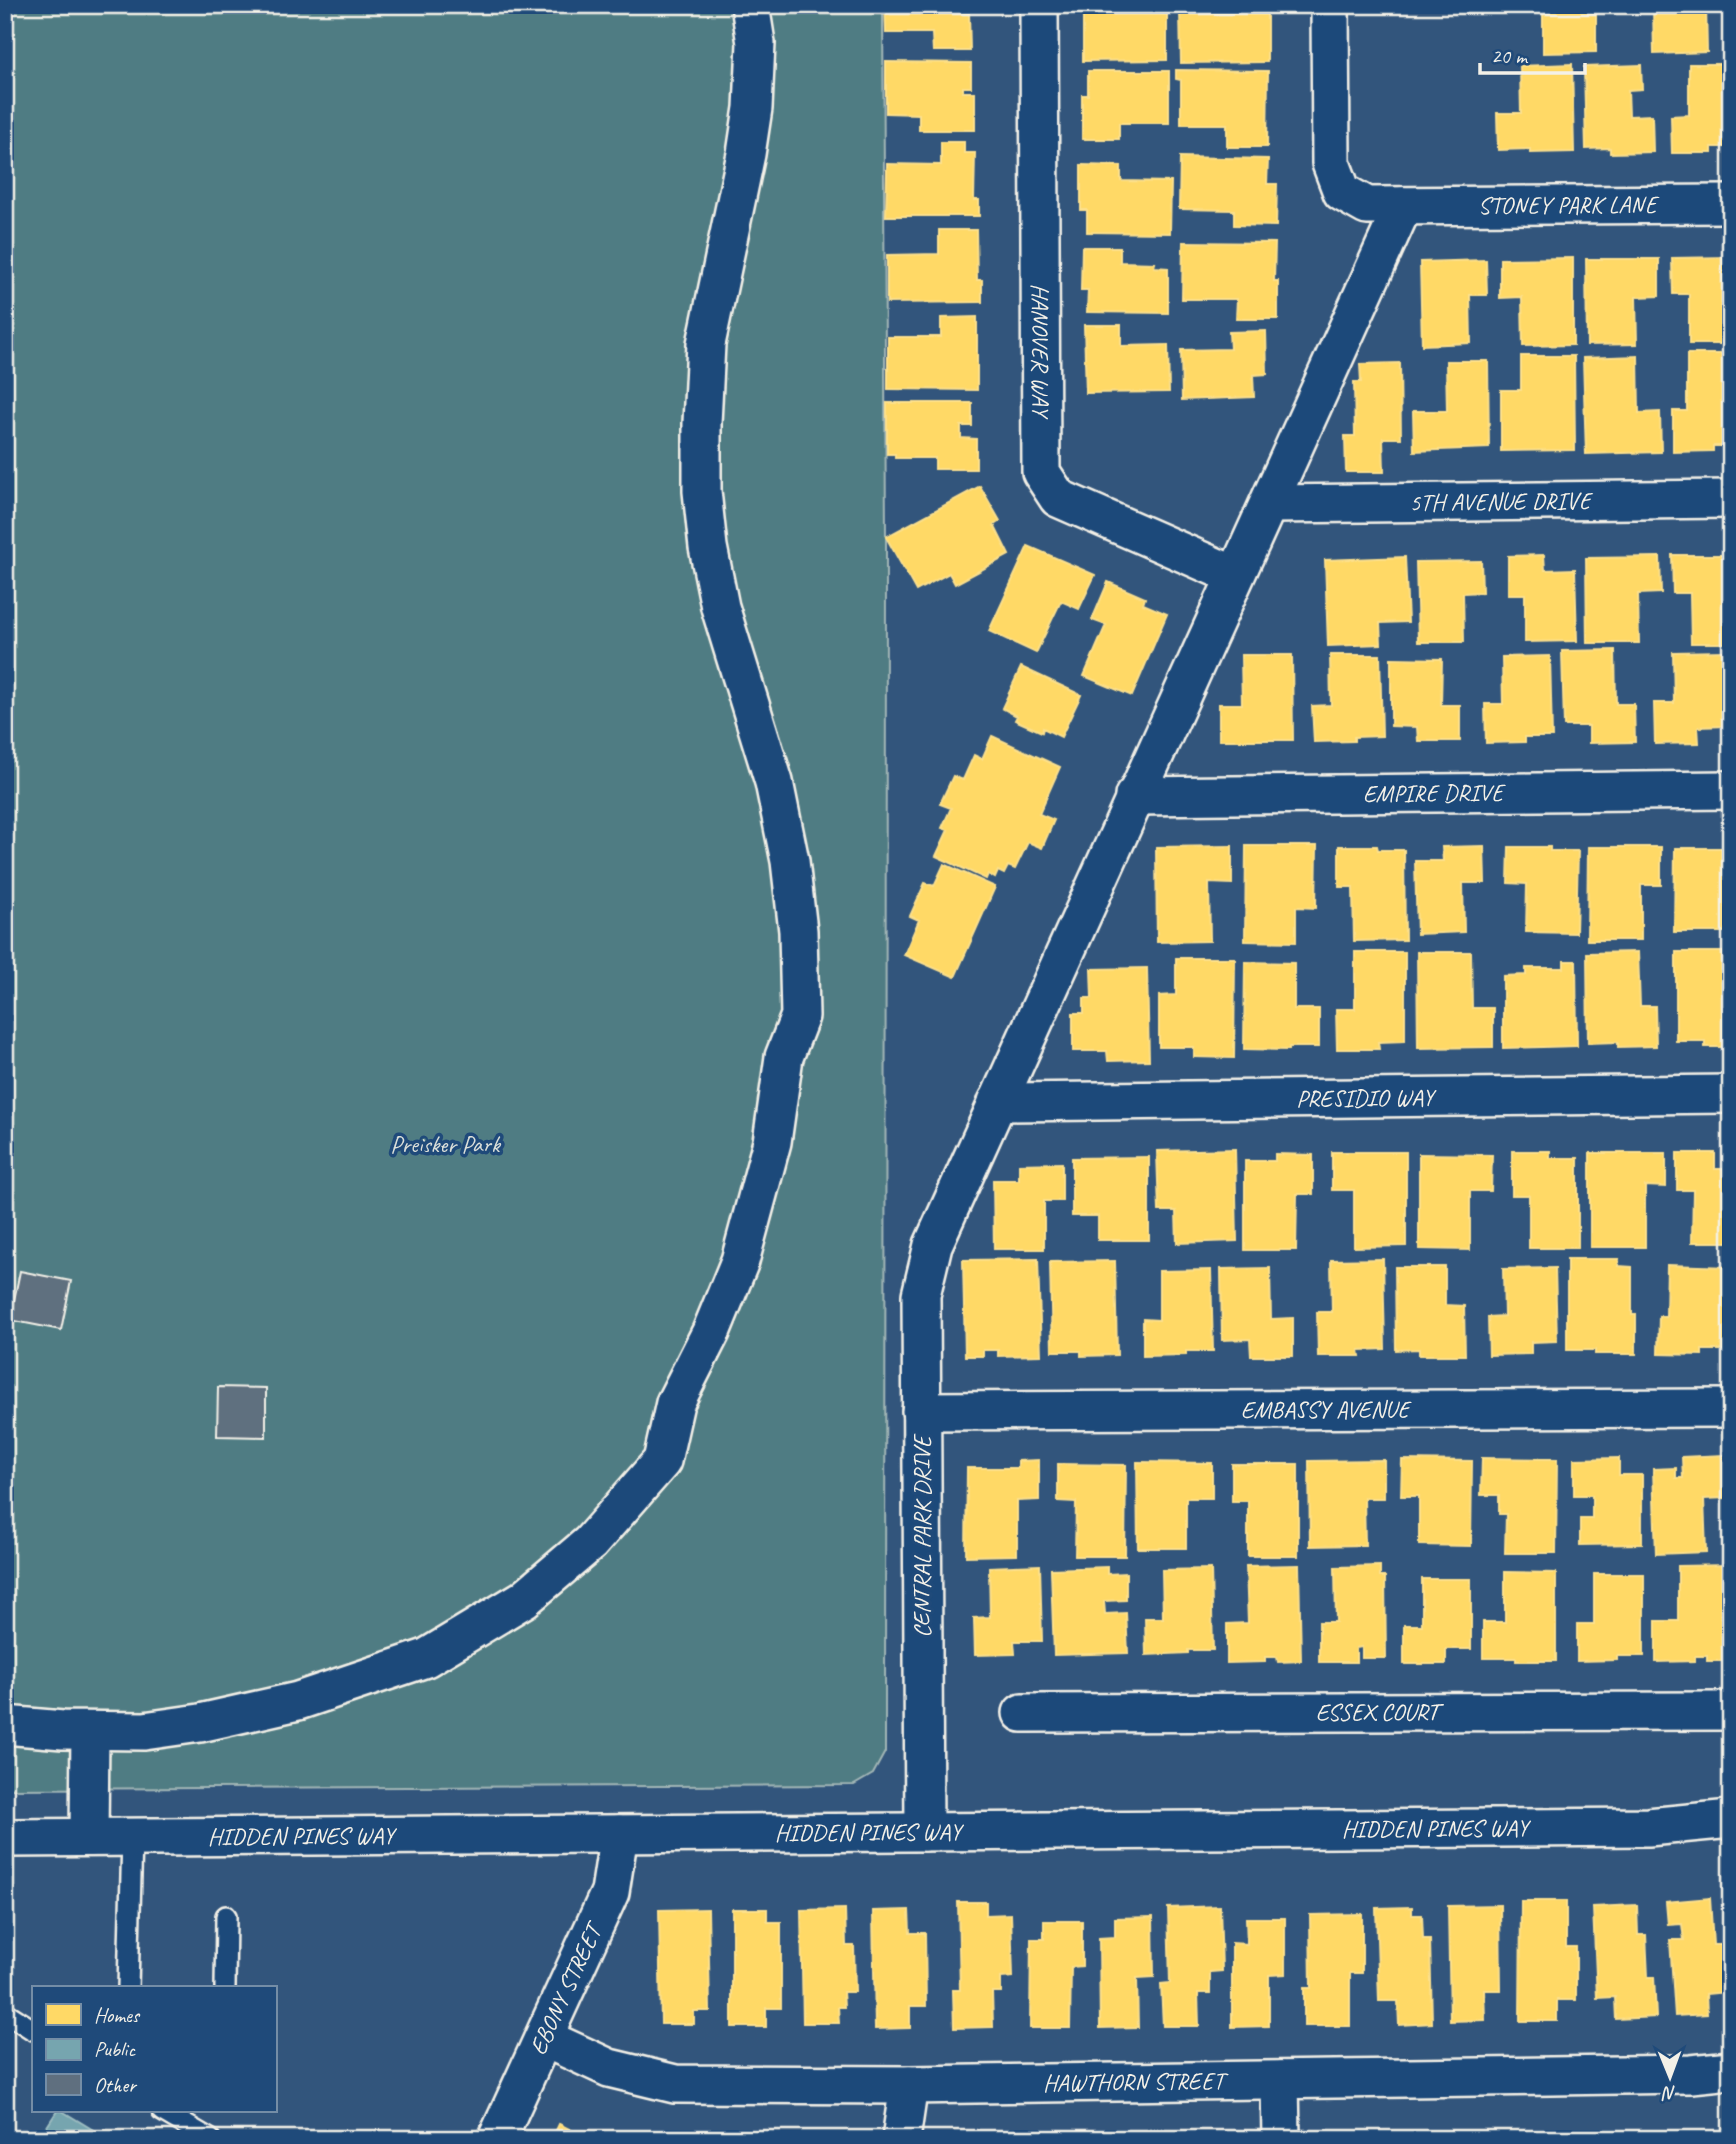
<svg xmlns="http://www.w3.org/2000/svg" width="1736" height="2144" viewBox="0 0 1736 2144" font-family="Caveat,sans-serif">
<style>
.green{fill:#507b83;stroke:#a2b6b6;stroke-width:2}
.homes{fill:#ffd966;stroke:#fce08d;stroke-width:2}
.public{fill:#76a5af;stroke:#9cbcc0;stroke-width:2}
.building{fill:#5f6f7f;stroke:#f4f1e8;stroke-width:2}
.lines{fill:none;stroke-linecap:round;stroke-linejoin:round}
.lane-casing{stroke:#f4f1e8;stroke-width:24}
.street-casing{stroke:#f4f1e8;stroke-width:42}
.lane{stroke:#1f4a7a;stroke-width:19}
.street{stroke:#1f4a7a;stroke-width:37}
.labels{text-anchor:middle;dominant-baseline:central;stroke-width:7;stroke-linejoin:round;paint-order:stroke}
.street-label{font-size:24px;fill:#f4f1e8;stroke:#1f4a7a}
.park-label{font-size:24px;fill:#dbdfd9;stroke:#1f4a7a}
</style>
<rect width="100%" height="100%" fill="#32557c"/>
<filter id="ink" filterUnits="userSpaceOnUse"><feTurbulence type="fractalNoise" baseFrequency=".0143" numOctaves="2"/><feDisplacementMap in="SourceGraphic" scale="14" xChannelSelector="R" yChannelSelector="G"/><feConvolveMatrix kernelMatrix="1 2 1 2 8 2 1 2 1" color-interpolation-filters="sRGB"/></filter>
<g filter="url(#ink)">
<path class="green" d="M 5,5 L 883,5 L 886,537 L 885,1752 L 873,1774 L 854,1785 L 5,1789 Z"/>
<path class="homes" d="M 885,5 L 965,5 L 965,12 L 969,12 L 970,51 L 933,51 L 932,33 L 886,33 Z
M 1083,5 L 1149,5 L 1149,13 L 1167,12 L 1167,60 L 1083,61 Z
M 1231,5 L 1267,5 L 1267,62 L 1181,63 L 1180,10 L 1231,9 Z
M 1543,5 L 1621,5 L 1621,6 L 1596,6 L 1596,52 L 1543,53 Z
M 1629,5 L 1706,5 L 1707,52 L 1654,54 L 1653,7 L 1629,8 Z
M 886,62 L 971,63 L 971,87 L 963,87 L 963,92 L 975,92 L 975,130 L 919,130 L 919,114 L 886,113 Z
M 1572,64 L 1574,152 L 1530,153 L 1530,149 L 1498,150 L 1497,113 L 1521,113 L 1520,66 Z
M 1689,64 L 1731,64 L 1731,147 L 1712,147 L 1712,153 L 1672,153 L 1671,116 L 1689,115 Z
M 1641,65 L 1642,89 L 1628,90 L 1629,116 L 1652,115 L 1653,152 L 1610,153 L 1610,148 L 1586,149 L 1584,67 Z
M 1176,70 L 1268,71 L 1267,147 L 1227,147 L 1227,124 L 1181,124 L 1181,80 L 1176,79 Z
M 1088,71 L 1169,71 L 1169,123 L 1119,123 L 1119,139 L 1082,139 L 1082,95 L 1088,95 Z
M 941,142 L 964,142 L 964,153 L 975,153 L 974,200 L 979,200 L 979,216 L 886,216 L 887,164 L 941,165 Z
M 1180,157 L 1268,159 L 1267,184 L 1277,184 L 1276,226 L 1234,225 L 1234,210 L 1179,209 Z
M 1081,165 L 1121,166 L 1121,181 L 1171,182 L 1170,233 L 1087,232 L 1087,210 L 1081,210 Z
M 939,230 L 976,230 L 977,280 L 982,280 L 982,302 L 887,303 L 887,255 L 939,254 Z
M 1183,242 L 1275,243 L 1274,281 L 1278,281 L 1278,319 L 1236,319 L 1237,299 L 1182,299 Z
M 1082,247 L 1120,247 L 1120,262 L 1155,263 L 1154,267 L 1168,268 L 1168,313 L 1087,312 L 1088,290 L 1081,290 Z
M 1731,257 L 1731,344 L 1689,344 L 1689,294 L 1673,294 L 1672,258 Z
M 1573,258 L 1573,345 L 1523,346 L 1522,297 L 1500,298 L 1500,259 Z
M 1586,259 L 1659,259 L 1659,296 L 1636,297 L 1637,344 L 1587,345 Z
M 1486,260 L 1487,295 L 1470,295 L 1471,343 L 1422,345 L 1420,262 Z
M 977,317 L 977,390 L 888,389 L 888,337 L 941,337 L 941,318 Z
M 1084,325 L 1121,325 L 1121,346 L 1168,345 L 1169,392 L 1086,393 Z
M 1266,331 L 1267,374 L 1253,375 L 1254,397 L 1182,400 L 1181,350 L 1230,349 L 1229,332 Z
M 1687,354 L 1731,354 L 1731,446 L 1713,446 L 1713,451 L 1673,452 L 1673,411 L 1687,411 Z
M 1521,356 L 1574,356 L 1575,450 L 1501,451 L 1501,390 L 1521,390 Z
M 1638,356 L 1639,413 L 1660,412 L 1661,452 L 1586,454 L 1583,358 Z
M 1446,361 L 1488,361 L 1489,448 L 1414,451 L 1413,411 L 1447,411 Z
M 1400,363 L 1401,438 L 1383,438 L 1384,472 L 1346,472 L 1345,436 L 1355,436 L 1354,382 L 1361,382 L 1360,364 Z
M 887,403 L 972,403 L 972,426 L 961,426 L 961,438 L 976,439 L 976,469 L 935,469 L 935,458 L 895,458 L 895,454 L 887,454 Z
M 980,486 L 1000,521 L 994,525 L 1009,555 L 955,584 L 949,573 L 916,591 L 886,537 Z
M 1028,546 L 1095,575 L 1079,609 L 1061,601 L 1036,653 L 989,631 Z
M 1544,555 L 1545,570 L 1575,569 L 1577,641 L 1525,642 L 1525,594 L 1508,594 L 1508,556 Z
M 1672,555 L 1731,555 L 1731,643 L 1691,643 L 1690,593 L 1673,593 Z
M 1405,557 L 1408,622 L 1380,623 L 1381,644 L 1328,646 L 1325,560 Z
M 1660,557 L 1661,593 L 1638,594 L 1639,643 L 1587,643 L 1586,558 Z
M 1481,561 L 1482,592 L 1463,593 L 1464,642 L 1418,642 L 1416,562 Z
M 1108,582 L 1145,598 L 1143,604 L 1167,614 L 1132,696 L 1084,676 L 1106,625 L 1092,620 Z
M 1615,650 L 1616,704 L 1634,704 L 1635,742 L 1589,743 L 1589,726 L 1564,726 L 1562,651 Z
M 1725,651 L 1726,726 L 1698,727 L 1699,743 L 1655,744 L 1654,703 L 1674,703 L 1673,652 Z
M 1241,655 L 1292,655 L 1293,740 L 1219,740 L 1219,704 L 1242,704 Z
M 1330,655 L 1380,655 L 1382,736 L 1354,737 L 1354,741 L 1314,742 L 1312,706 L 1331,705 Z
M 1550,656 L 1552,737 L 1525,737 L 1525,742 L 1486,743 L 1485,704 L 1503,704 L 1502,657 Z
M 1391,658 L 1442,659 L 1441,705 L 1460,705 L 1460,741 L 1418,741 L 1417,727 L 1391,726 Z
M 1021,667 L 1081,695 L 1061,737 L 1043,728 L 1042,732 L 1015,720 L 1017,716 L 1002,708 Z
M 992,736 L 1060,767 L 1039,814 L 1054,820 L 1042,848 L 1028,842 L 1015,869 L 1008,866 L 1004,874 L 998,871 L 995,878 L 988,874 L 986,879 L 936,856 L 948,830 L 942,828 L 951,808 L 940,804 L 953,776 L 963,780 L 974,755 L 982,759 Z
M 1232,846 L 1232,884 L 1209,883 L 1210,941 L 1157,942 L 1156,847 Z
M 1246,846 L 1317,846 L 1316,908 L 1296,907 L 1296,942 L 1245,941 Z
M 1339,846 L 1377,846 L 1378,850 L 1404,850 L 1405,940 L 1354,941 L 1353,887 L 1339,887 Z
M 1484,846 L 1485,883 L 1463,883 L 1464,932 L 1417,934 L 1415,861 L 1443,861 L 1442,847 Z
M 1509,847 L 1550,847 L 1550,851 L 1578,851 L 1576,933 L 1526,932 L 1527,884 L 1508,883 Z
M 1588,847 L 1661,847 L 1661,885 L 1641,885 L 1641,940 L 1587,940 Z
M 1675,848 L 1731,848 L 1731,887 L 1725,887 L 1725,932 L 1674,932 Z
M 944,864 L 995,887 L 955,977 L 904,955 L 919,920 L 910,916 L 925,883 L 934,886 Z
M 1355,952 L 1405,952 L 1405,1041 L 1378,1042 L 1379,1049 L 1337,1049 L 1336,1009 L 1355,1009 Z
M 1417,952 L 1471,952 L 1472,1008 L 1493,1008 L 1493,1047 L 1418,1048 Z
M 1638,952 L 1640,1006 L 1655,1006 L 1656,1046 L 1618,1047 L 1618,1042 L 1588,1043 L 1587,953 Z
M 1676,952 L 1724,952 L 1723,1006 L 1731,1006 L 1731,1047 L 1705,1047 L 1705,1041 L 1676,1041 Z
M 1176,958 L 1235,958 L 1234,1058 L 1194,1057 L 1194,1047 L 1159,1047 L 1159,996 L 1176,995 Z
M 1564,961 L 1576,961 L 1577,1046 L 1503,1048 L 1503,976 L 1526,975 L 1526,968 L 1564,968 Z
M 1245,962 L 1294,963 L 1294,1009 L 1319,1009 L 1319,1047 L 1289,1047 L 1289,1050 L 1244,1049 Z
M 1147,968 L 1149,1060 L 1108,1061 L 1107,1051 L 1073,1051 L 1073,1013 L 1084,1013 L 1084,998 L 1092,998 L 1091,969 Z
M 1235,1149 L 1237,1241 L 1177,1243 L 1176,1211 L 1159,1211 L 1157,1151 Z
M 1512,1151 L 1550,1151 L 1550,1158 L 1578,1158 L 1578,1248 L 1529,1248 L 1529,1195 L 1512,1195 Z
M 1332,1152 L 1406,1152 L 1406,1246 L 1354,1247 L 1354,1190 L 1332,1190 Z
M 1590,1153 L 1666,1153 L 1666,1187 L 1645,1186 L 1645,1247 L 1590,1247 Z
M 1677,1153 L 1715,1153 L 1715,1169 L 1731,1169 L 1731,1242 L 1692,1242 L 1693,1190 L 1677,1190 Z
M 1275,1154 L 1313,1155 L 1313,1194 L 1297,1194 L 1296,1250 L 1245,1250 L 1245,1161 L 1275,1161 Z
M 1419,1154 L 1492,1155 L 1491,1191 L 1470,1191 L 1470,1250 L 1419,1249 Z
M 1149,1157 L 1149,1240 L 1098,1240 L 1098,1216 L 1072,1216 L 1072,1158 Z
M 1062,1163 L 1062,1201 L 1044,1201 L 1044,1249 L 994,1249 L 993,1180 L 1019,1180 L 1019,1164 Z
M 1038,1259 L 1041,1355 L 998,1356 L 998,1350 L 983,1350 L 983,1356 L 965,1356 L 963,1260 Z
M 1383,1259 L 1385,1349 L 1359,1350 L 1360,1356 L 1318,1356 L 1317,1312 L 1332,1312 L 1331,1260 Z
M 1567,1259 L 1619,1259 L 1618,1266 L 1632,1267 L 1632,1315 L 1636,1315 L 1636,1354 L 1595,1354 L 1595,1350 L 1567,1350 Z
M 1115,1261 L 1117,1355 L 1081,1356 L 1081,1351 L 1052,1351 L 1050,1262 Z
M 1667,1265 L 1730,1267 L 1728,1350 L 1702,1350 L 1702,1355 L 1658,1354 L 1659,1316 L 1666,1317 Z
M 1395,1267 L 1445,1267 L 1445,1305 L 1464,1306 L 1465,1355 L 1419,1355 L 1419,1349 L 1396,1350 Z
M 1270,1268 L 1271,1319 L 1293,1318 L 1293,1356 L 1251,1356 L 1250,1339 L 1222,1340 L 1221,1269 Z
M 1555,1268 L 1557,1341 L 1531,1342 L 1531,1354 L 1489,1355 L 1488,1317 L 1504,1316 L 1503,1269 Z
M 1211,1270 L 1213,1351 L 1186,1351 L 1186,1355 L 1143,1356 L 1143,1319 L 1159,1320 L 1159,1271 Z
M 1724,1455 L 1725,1498 L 1704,1499 L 1706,1552 L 1656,1554 L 1653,1469 L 1676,1468 L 1676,1478 L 1683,1478 L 1682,1457 Z
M 1482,1458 L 1557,1459 L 1556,1553 L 1505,1553 L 1506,1514 L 1499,1514 L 1499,1495 L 1481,1495 Z
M 1619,1458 L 1619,1475 L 1642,1475 L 1642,1544 L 1580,1545 L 1580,1519 L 1592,1519 L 1592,1495 L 1574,1495 L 1574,1459 Z
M 1039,1460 L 1039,1500 L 1017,1501 L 1017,1555 L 966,1556 L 967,1468 L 1018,1468 L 1018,1461 Z
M 1384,1460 L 1384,1498 L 1364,1498 L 1365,1545 L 1310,1546 L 1309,1461 Z
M 1402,1460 L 1472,1461 L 1471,1546 L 1419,1545 L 1419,1496 L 1401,1496 Z
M 1137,1462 L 1212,1463 L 1212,1498 L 1186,1498 L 1186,1548 L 1138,1548 Z
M 1058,1464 L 1126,1465 L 1125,1556 L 1075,1556 L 1076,1502 L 1058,1501 Z
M 1232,1464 L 1298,1464 L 1298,1556 L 1248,1556 L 1248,1501 L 1232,1501 Z
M 1040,1565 L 1042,1641 L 1014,1641 L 1015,1654 L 975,1655 L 974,1618 L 990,1617 L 989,1567 Z
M 1299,1565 L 1301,1661 L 1278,1662 L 1277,1657 L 1265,1657 L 1265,1662 L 1227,1663 L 1227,1624 L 1248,1623 L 1246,1566 Z
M 1730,1565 L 1730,1661 L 1707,1661 L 1707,1656 L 1695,1656 L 1695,1661 L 1656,1662 L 1656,1621 L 1678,1621 L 1678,1566 Z
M 1380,1566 L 1380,1577 L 1385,1577 L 1386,1658 L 1362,1658 L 1362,1647 L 1356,1648 L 1356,1662 L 1319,1662 L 1319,1622 L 1336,1622 L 1335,1567 Z
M 1107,1567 L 1107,1574 L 1126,1573 L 1126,1600 L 1104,1601 L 1105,1614 L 1126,1613 L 1128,1653 L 1054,1655 L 1051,1569 Z
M 1211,1569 L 1213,1650 L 1188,1650 L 1188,1653 L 1146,1655 L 1145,1618 L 1163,1618 L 1162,1570 Z
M 1505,1572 L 1556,1573 L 1556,1661 L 1516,1661 L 1516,1658 L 1483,1658 L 1483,1622 L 1505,1622 Z
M 1594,1574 L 1644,1574 L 1644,1656 L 1617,1656 L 1617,1660 L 1577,1661 L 1577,1624 L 1594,1624 Z
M 1422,1579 L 1471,1579 L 1471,1649 L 1446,1649 L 1446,1664 L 1404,1664 L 1404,1625 L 1422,1625 Z
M 1710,1898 L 1713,1945 L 1722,1945 L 1726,1992 L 1706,1994 L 1707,2014 L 1675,2016 L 1670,1940 L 1684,1940 L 1682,1924 L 1668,1925 L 1666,1902 Z
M 1521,1901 L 1566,1901 L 1566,1947 L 1576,1947 L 1576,2000 L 1557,2000 L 1557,2021 L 1520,2021 Z
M 958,1902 L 986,1902 L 986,1915 L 1011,1914 L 1013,1977 L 1001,1978 L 1001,1992 L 992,1992 L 993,2027 L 954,2028 L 953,1990 L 960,1990 Z
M 1500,1905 L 1501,1990 L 1484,1990 L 1485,2020 L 1450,2021 L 1448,1906 Z
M 1637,1905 L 1638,1935 L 1646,1935 L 1648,1977 L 1654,1977 L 1656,2017 L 1616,2019 L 1615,1997 L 1597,1998 L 1593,1907 Z
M 1220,1906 L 1222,1971 L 1210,1972 L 1210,1993 L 1198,1993 L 1199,2026 L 1163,2026 L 1161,1984 L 1170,1983 L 1168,1908 Z
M 1412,1907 L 1412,1915 L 1422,1915 L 1423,1939 L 1430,1939 L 1432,2023 L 1399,2025 L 1398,2001 L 1379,2001 L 1376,1908 Z
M 708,1909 L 710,2011 L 694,2011 L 694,2024 L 661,2024 L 659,1910 Z
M 732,1909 L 767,1909 L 767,1922 L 781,1922 L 781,2008 L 766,2008 L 766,2027 L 732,2027 Z
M 845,1909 L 846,1946 L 854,1946 L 855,1992 L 843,1992 L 844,2007 L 838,2007 L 839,2023 L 803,2023 L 801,1910 Z
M 909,1910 L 910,1933 L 925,1933 L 926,2006 L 910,2006 L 910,2028 L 875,2029 L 873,1911 Z
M 1362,1914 L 1362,1973 L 1350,1973 L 1350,2026 L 1304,2026 L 1304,1988 L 1311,1988 L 1310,1915 Z
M 1153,1917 L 1154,1977 L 1137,1978 L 1138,2027 L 1100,2028 L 1099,1938 L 1115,1937 L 1115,1918 Z
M 1246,1918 L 1285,1918 L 1285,1974 L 1269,1975 L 1269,2026 L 1232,2027 L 1232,1943 L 1247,1944 Z
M 1044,1921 L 1082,1921 L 1082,1966 L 1071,1967 L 1070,2028 L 1030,2028 L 1031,1939 L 1044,1939 Z
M 559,2124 L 589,2139 L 552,2139 Z
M 613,2131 L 630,2139 L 609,2139 Z"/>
<path class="public" d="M 57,2111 L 62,2111 L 108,2139 L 39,2139 Z
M 5,2128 L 23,2139 L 5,2139 Z"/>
<path class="building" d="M 20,1271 L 71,1281 L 61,1330 L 10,1320 Z
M 218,1387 L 266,1388 L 266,1437 L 217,1436 Z"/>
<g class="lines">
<defs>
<path id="lane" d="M 128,1988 L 132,1837
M 225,1988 L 226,1916
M 5,2012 L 33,2030
M 162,2111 L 210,2139"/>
<g id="street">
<path id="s1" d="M 1039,5 L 1041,472 L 1058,498 L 1234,575"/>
<path id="s2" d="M 1330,5 L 1331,163 L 1342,192 L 1367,206 L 1731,204"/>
<path id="s3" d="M 1269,504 L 1731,499"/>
<path id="s4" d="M 1134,796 L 1731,790"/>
<path id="s5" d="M 997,1102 L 1731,1094"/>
<path id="s6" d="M 921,1411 L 1731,1408"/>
<path id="s7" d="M 1022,1713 L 1731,1711"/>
<path d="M 5,1725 L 63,1730 L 144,1731 L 200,1723 L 298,1701 L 426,1658 L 524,1599 L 590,1543 L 662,1461 L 675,1403 L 711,1332 L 740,1261 L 772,1142 L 784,1057 L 800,1016 L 798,931 L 790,861 L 774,782 L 720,607 L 708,547 L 702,491 L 702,423 L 706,344 L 746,154 L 753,108 L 756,43 L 750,5"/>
<path d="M 924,1832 L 921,1295 L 933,1245 L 1403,206"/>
<path d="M 89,1837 L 90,1731"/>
<path id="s8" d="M 5,1838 L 1648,1827 L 1731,1819"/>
<path id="s9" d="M 544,2038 L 609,2068 L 675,2084 L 909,2085 L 1691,2074 L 1731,2070"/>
<path d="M 1280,2080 L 1281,2139"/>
<path id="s10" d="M 497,2139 L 610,1892 L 619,1834"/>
<path d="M 901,2139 L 909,2085"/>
</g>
</defs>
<use href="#lane" class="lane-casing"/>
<use href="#street" class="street-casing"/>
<use href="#lane" class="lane"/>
<use href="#street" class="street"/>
</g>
</g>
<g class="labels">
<g class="street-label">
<text stroke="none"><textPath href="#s2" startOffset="418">STONEY PARK LANE</textPath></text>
<text stroke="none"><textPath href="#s1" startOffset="345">HANOVER WAY</textPath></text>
<text stroke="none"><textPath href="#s3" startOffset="231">5TH AVENUE DRIVE</textPath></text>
<text stroke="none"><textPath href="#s4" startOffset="299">EMPIRE DRIVE</textPath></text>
<text stroke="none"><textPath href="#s5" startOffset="368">PRESIDIO WAY</textPath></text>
<text stroke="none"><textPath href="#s6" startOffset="404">EMBASSY AVENUE</textPath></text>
<text transform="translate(922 1537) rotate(-90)">CENTRAL PARK DRIVE</text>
<text stroke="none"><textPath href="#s7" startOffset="355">ESSEX COURT</textPath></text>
<text stroke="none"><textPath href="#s8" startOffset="1430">HIDDEN PINES WAY</textPath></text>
<text stroke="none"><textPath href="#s8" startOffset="863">HIDDEN PINES WAY</textPath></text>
<text stroke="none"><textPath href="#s8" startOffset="296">HIDDEN PINES WAY</textPath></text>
<text stroke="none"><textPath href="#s10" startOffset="164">EBONY STREET</textPath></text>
<text stroke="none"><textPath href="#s9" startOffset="598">HAWTHORN STREET</textPath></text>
</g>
<g class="park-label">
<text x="445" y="1144">Preisker Park</text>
</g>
</g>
<rect width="1736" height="2144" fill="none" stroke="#1f4a7a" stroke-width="28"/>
<rect x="14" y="14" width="1708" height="2116" fill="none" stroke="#f4f1e8" stroke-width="2.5" filter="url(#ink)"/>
<rect x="32" y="1986" width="245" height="126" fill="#1f4a7a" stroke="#748da6" stroke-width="2"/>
<rect x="46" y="2004" width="35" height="21" fill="#ffd966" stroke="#748da6" stroke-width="2"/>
<text x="94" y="2022" font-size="21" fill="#f4f1e8">Homes</text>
<rect x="46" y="2039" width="35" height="21" fill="#76a5af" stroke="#748da6" stroke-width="2"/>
<text x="94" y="2056" font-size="21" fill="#f4f1e8">Public</text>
<rect x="46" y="2074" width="35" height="21" fill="#5f6f7f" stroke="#748da6" stroke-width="2"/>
<text x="94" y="2092" font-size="21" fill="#f4f1e8">Other</text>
<g transform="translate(1670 2077) rotate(179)" stroke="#1f4a7a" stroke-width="5" paint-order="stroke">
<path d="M0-5L12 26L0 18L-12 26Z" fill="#f4f1e8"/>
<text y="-10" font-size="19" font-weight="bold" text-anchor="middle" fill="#f4f1e8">N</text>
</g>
<path d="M1480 63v10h105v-10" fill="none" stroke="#f4f1e8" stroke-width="3.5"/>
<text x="1491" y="63" font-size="21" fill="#f4f1e8" stroke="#1f4a7a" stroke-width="5" paint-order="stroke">20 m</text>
</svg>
